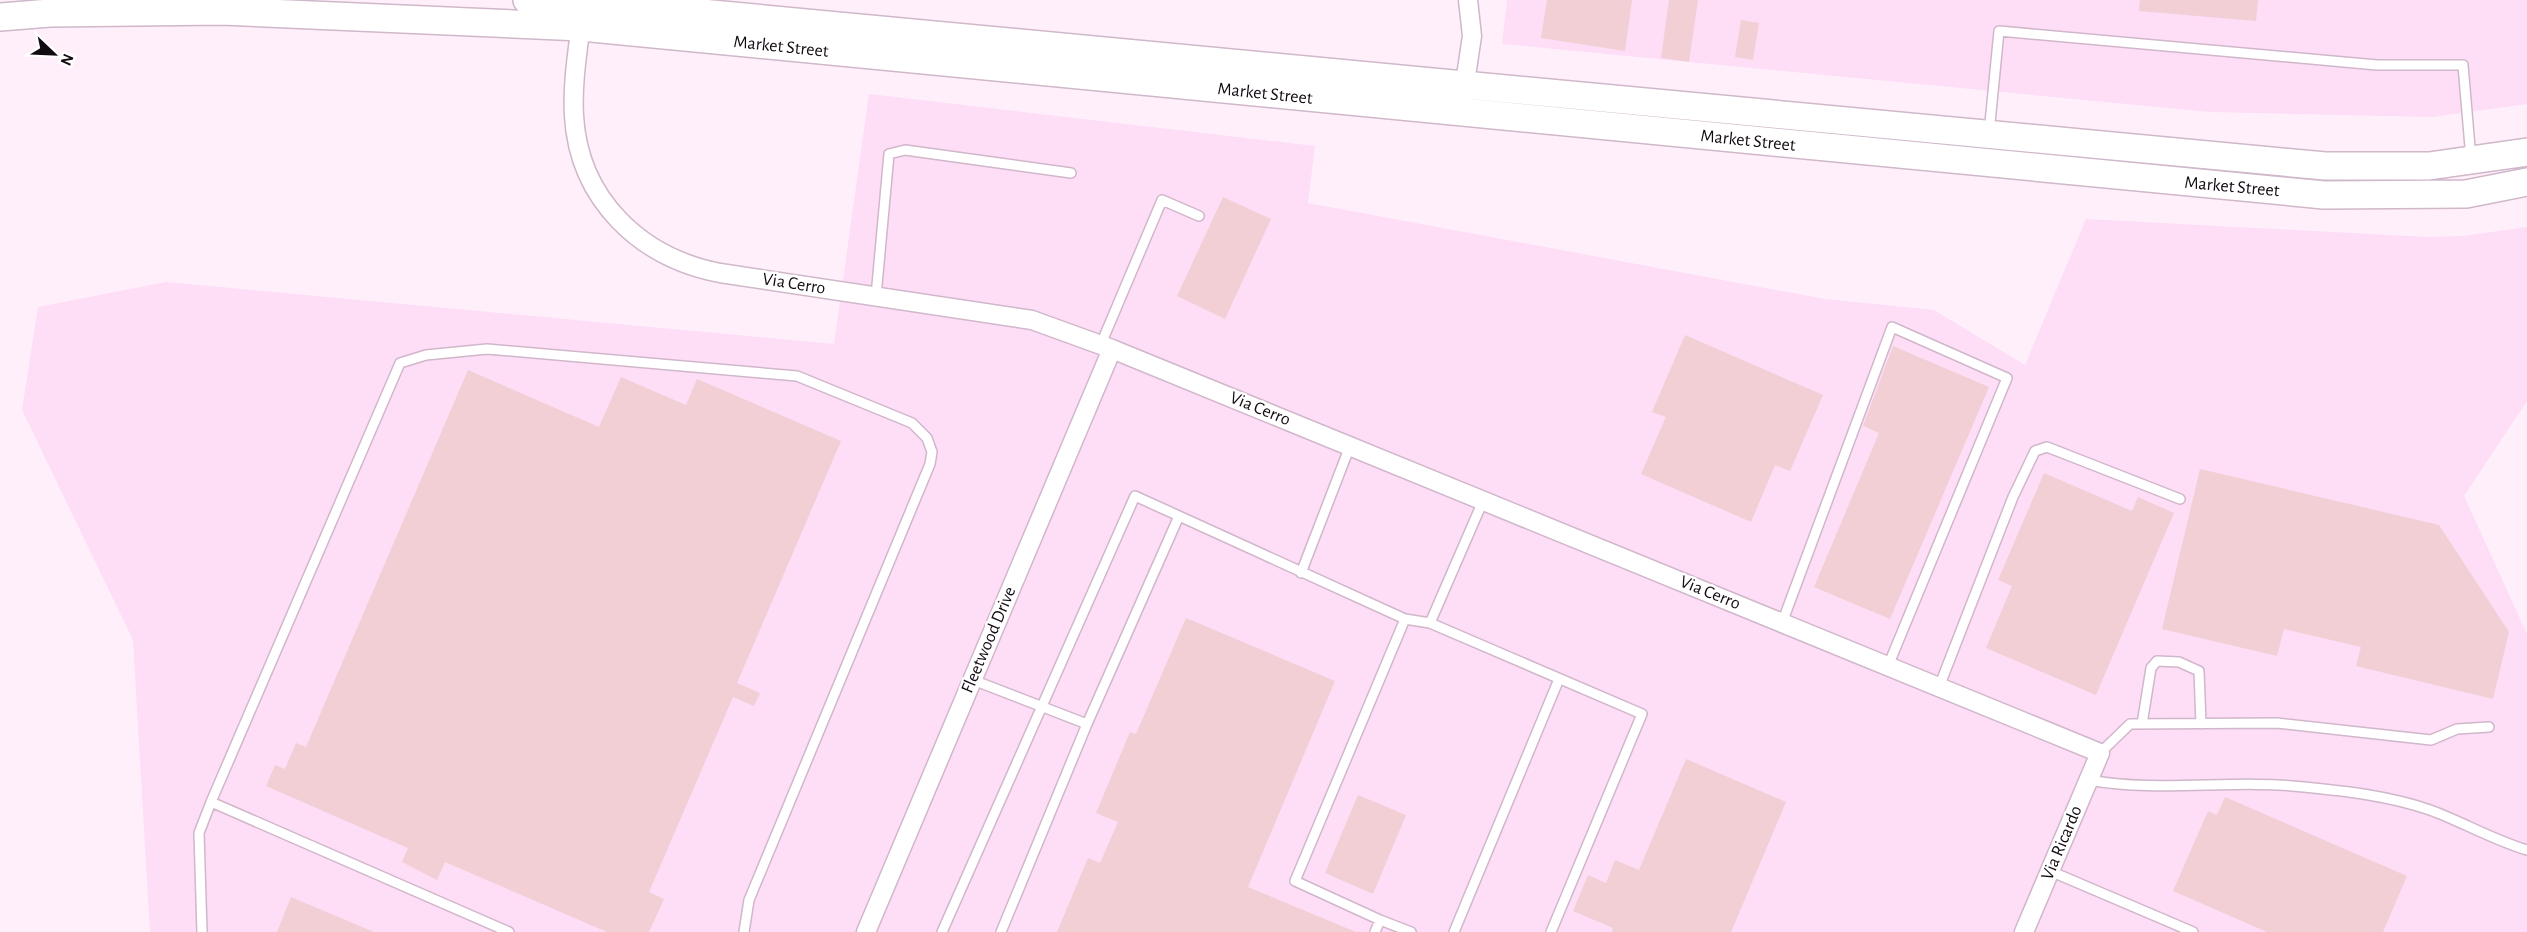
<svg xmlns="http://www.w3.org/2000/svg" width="2527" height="932" viewBox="0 0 2527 932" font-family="'Alegreya Sans',sans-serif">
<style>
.built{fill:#feddf7}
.building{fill:#f1cfd4}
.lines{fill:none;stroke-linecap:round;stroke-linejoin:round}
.service-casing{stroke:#d0b7ca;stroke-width:12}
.minor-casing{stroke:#d0b7ca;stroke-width:21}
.secondary-casing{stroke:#d0b7ca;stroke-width:30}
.service{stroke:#fff;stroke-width:9}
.minor{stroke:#fff;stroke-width:18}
.secondary{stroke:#fff;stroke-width:27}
.labels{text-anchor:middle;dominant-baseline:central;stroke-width:5;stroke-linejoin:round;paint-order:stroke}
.street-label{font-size:18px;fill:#130b12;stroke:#fff}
</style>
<rect width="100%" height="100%" fill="#ffeffb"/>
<path class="built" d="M 1507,0 L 2527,0 L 2527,104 L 2432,117 L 2210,112 L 1502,44 Z
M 869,94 L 1315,146 L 1308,203 L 1825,299 L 1934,310 L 2025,365 L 2086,219 L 2428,237 L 2463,236 L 2527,227 L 2527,401 L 2464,496 L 2527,634 L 2527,932 L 150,932 L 133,640 L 22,410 L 38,307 L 166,282 L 834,344 Z"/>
<path class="building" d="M 1547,0 L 1632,0 L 1625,51 L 1541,38 Z
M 1669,0 L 1698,0 L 1689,62 L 1661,58 Z
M 2140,0 L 2258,0 L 2256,21 L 2139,11 Z
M 1741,20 L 1759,23 L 1753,60 L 1735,57 Z
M 1223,197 L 1271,219 L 1225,319 L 1177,296 Z
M 1685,335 L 1823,395 L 1790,471 L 1775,465 L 1751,522 L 1641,474 L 1666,417 L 1652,412 Z
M 1893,346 L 1989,387 L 1890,619 L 1814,587 L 1879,433 L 1863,426 Z
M 468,370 L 599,427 L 621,377 L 686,405 L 697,379 L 841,441 L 737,683 L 760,693 L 754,706 L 733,697 L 649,892 L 664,899 L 649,932 L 607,932 L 445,862 L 437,880 L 402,862 L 408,848 L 266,786 L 275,765 L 285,769 L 296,743 L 306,747 Z
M 2200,469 L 2439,525 L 2509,632 L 2493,699 L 2356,666 L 2361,647 L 2284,629 L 2277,656 L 2162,629 Z
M 2044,473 L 2132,511 L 2138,497 L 2174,513 L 2096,695 L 1986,648 L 2012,586 L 1998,580 Z
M 1186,618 L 1335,681 L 1248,887 L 1356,932 L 1057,932 L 1088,858 L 1100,863 L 1118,822 L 1096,813 L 1130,732 L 1136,734 Z
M 1686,759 L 1786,802 L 1731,932 L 1612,932 L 1613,928 L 1573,911 L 1588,875 L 1606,883 L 1615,860 L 1639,870 Z
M 1358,795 L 1406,815 L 1373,894 L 1325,873 Z
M 2225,797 L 2407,876 L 2383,932 L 2267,932 L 2173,891 L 2208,811 L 2217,815 Z
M 291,897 L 374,932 L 277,932 Z"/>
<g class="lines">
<defs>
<path id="service" d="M 1989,133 L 1999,31 L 2377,65 L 2463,65 L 2471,159
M 876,296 L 889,154 L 905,150 L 1071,173
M 1101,344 L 1162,200 L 1199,216
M 1179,516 L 1405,619 L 1430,623 L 1483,501
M 1301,573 L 1350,446
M 1430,623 L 1642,714 L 1551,932
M 1782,623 L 1892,327 L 2007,378 L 1888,666
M 973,680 L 1087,724
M 1939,687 L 2013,497 L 2035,451 L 2047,447 L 2180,499
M 2142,724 L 2151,668 L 2157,661 L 2179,662 L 2199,671 L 2201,724
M 2100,753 L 2130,724 L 2277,723 L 2431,740 L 2457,729 L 2489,727
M 2089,780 C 2159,793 2232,779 2304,787 C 2345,791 2390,796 2430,810 C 2463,822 2493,840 2527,850
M 2050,871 L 2193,932
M 1380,920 L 1411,932
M 202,932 L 199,833 L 211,802
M 509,932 L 211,802 L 400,363 L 426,355 L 487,349 L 797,376 L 912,423 L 927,438 L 932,452 L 930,464 L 749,900 L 744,932
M 942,932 L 1135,496 L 1179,516 L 1087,724 L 1001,932
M 1375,932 L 1380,920 L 1295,881 L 1405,619
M 1454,932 L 1559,679"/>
<path id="minor" d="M 582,16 C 578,49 572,83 574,116 C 579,200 641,258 720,273 L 1032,320 L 1112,349 L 2100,753 L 2024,932
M 1463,96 L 1472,36 L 1468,0
M 866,932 L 1112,349"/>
<path id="secondary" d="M 527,0 L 691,12 L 2325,166 L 2429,166 L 2527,152
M 0,17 L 50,13 L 222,11 L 581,27 L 2324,195 L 2466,194 L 2527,182"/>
</defs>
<use href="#service" class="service-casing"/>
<use href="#minor" class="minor-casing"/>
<use href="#secondary" class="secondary-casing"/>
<use href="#service" class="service"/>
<use href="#minor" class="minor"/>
<use href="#secondary" class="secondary"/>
</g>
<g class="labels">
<g class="street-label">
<text transform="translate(781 47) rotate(6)">Market Street</text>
<text transform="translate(1265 94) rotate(6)">Market Street</text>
<text transform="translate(1748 141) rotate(6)">Market Street</text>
<text transform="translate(2232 187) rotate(5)">Market Street</text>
<text transform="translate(794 284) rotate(9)">Via Cerro</text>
<text transform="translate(1260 409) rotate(22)">Via Cerro</text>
<text transform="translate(1710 593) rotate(22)">Via Cerro</text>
<text transform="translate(989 640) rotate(-67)">Fleetwood Drive</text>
<text transform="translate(2062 843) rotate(-67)">Via Ricardo</text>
</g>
</g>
<g transform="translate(54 54) rotate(113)" stroke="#ffffff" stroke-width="4.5" paint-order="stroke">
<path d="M0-4.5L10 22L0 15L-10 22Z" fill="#130b12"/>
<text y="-9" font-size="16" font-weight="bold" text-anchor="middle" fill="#130b12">N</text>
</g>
</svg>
